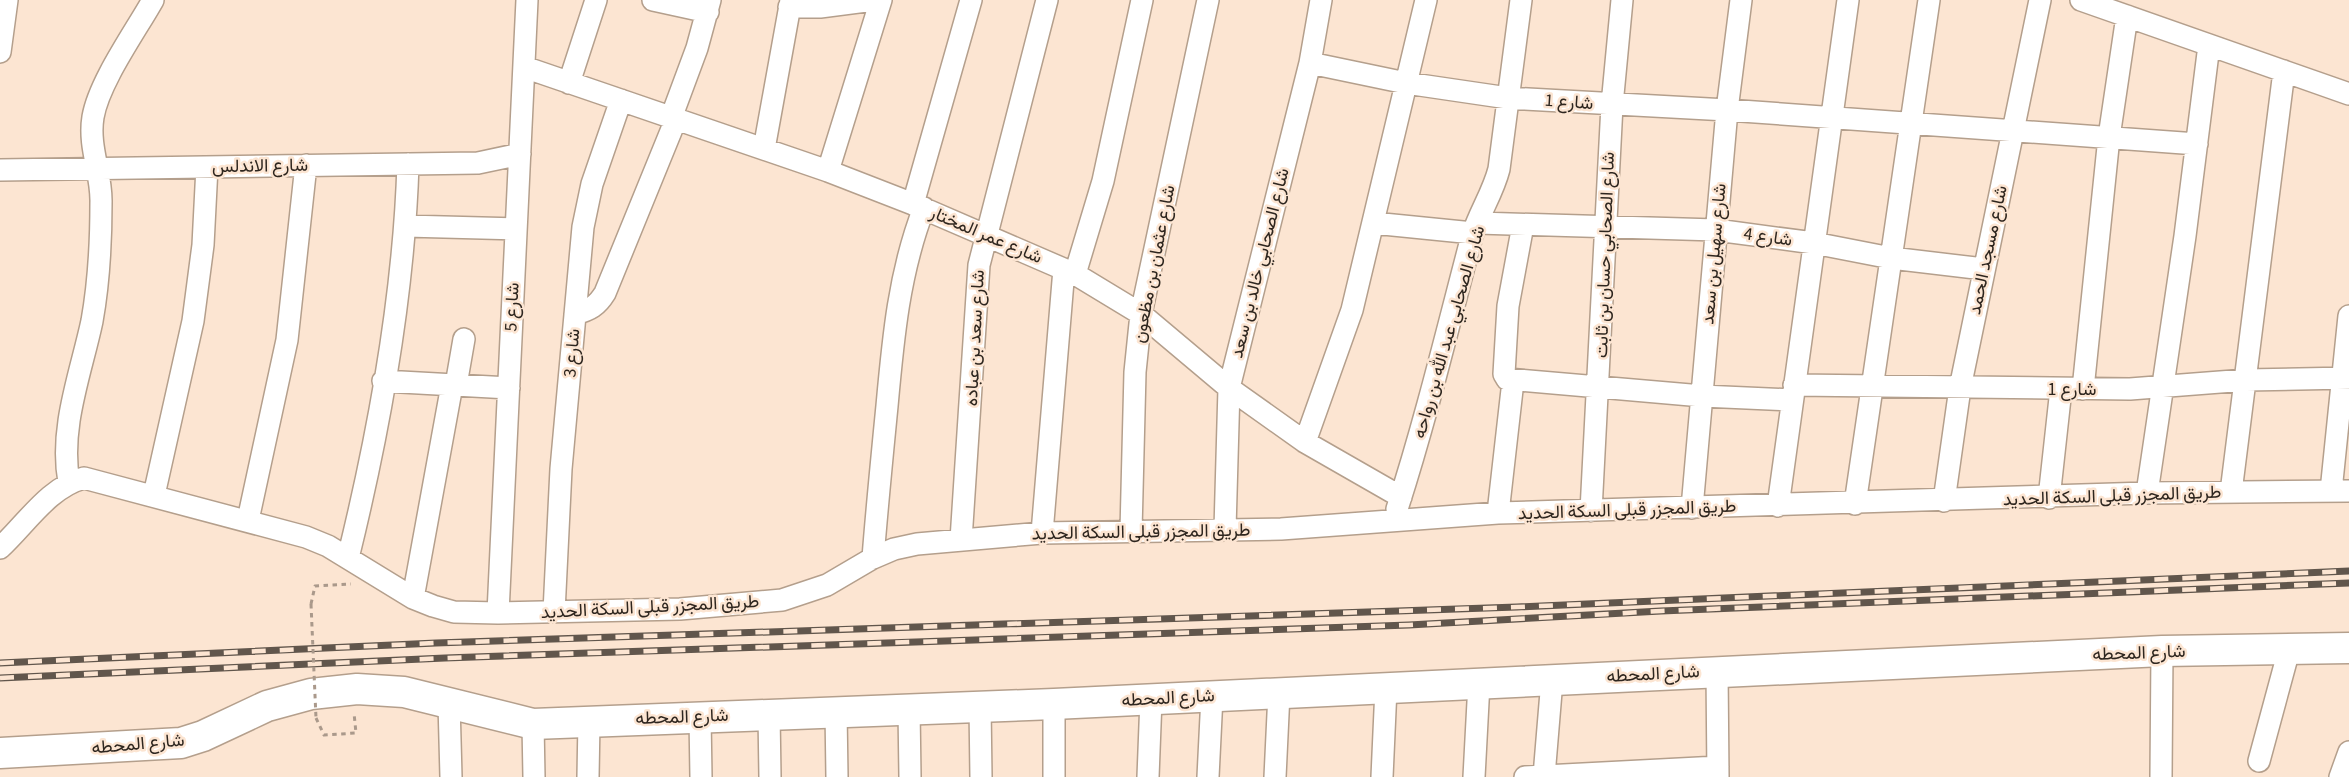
<svg xmlns="http://www.w3.org/2000/svg" width="2349" height="777" viewBox="0 0 2349 777" font-family="'Source Sans 3',Vazirmatn,sans-serif">
<style>
.lines{fill:none;stroke-linecap:round;stroke-linejoin:round}
.street-casing{stroke:#b49f8c;stroke-width:24}
.secondary-casing{stroke:#b49f8c;stroke-width:33}
.path{stroke:#aa998b;stroke-width:3;stroke-dasharray:4.5 4.5;stroke-linecap:butt}
.street{stroke:#fff;stroke-width:21}
.secondary{stroke:#fff;stroke-width:30}
.rail-casing{stroke:#61564c;stroke-width:7}
.rail{stroke:#fce5d2;stroke-width:4.5;stroke-dasharray:14;stroke-linecap:butt}
.path-bridge{stroke:#aa998b;stroke-width:3;stroke-dasharray:4.5 4.5;stroke-linecap:butt}
.labels{text-anchor:middle;dominant-baseline:central;stroke-width:5;stroke-linejoin:round;paint-order:stroke}
.street-label{font-size:18px;fill:#2e261f;stroke:#fce5d2}
</style>
<rect width="100%" height="100%" fill="#fce5d2"/>
<g class="lines">
<defs>
<path id="street" d="M 653,0 L 708,12
M 2081,0 L 2349,94
M 789,7 L 820,7 L 874,0
M 0,52 L 7,0
M 1310,63 L 1406,83 L 1508,98 L 1727,110 L 2197,144
M 524,67 L 828,171 L 913,204 L 1075,274 L 1141,314 L 1229,388 L 1305,442 L 1401,497
M 569,83 L 596,0
M 671,118 L 697,48 L 710,0
M 764,149 L 791,0
M 0,170 L 478,163 L 520,154
M 828,171 L 881,0
M 913,204 L 971,0
M 1373,223 L 1473,233
M 1478,223 L 1716,230 L 1814,243 L 1891,258 L 1984,269
M 1523,225 L 1508,306 L 1504,374 L 1507,379 L 1702,396 L 1792,400
M 406,226 L 516,229
M 1075,274 L 1103,181 L 1142,0
M 575,314 C 590,310 597,306 605,293 L 676,119
M 383,381 L 509,388
M 456,385 L 464,339
M 1794,385 L 2130,389 L 2246,380 L 2349,378
M 2083,389 L 2109,137 L 2127,16
M 1305,442 L 1352,310 L 1426,0
M 69,482 C 59,428 81,373 92,321 C 99,282 101,242 101,203 C 102,174 88,147 93,117 C 99,82 135,32 153,0
M 2331,491 L 2349,316
M 2231,492 L 2284,71
M 2147,493 L 2185,236 L 2209,45
M 154,495 L 193,321 L 203,245 L 207,167
M 2049,498 L 2061,389
M 1944,501 L 1960,388 L 2040,0
M 1855,504 L 1929,0
M 1778,506 L 1848,0
M 1692,508 L 1727,110 L 1741,0
M 1397,509 C 1426,419 1448,327 1472,236 C 1479,213 1493,193 1499,169 L 1521,0
M 1591,511 L 1612,105 L 1622,0
M 1498,513 L 1513,381
M 248,520 L 287,340 L 306,165
M 1225,529 L 1229,388 L 1310,63 L 1321,0
M 1131,531 L 1135,372 L 1141,314 L 1208,0
M 1042,533 L 1064,269
M 961,540 L 979,265 L 1047,0
M 0,548 C 26,524 49,487 84,478 L 306,537 L 328,546 L 413,598 L 433,606 L 454,612 L 498,613 L 680,609 L 782,600 L 827,585 L 873,558 L 894,549 L 917,544 L 1042,533 L 1281,529 L 1498,513 L 2147,493 L 2349,491
M 348,558 C 379,432 404,294 408,164
M 873,558 C 877,507 882,457 887,406 C 893,339 899,272 924,208
M 413,598 L 452,385
M 554,612 L 561,469 L 583,227 L 592,184 L 621,100
M 498,613 L 527,0
M 1717,671 L 1718,777
M 449,703 L 451,777
M 1054,704 L 1054,777
M 980,706 L 981,777
M 909,709 L 910,777
M 836,711 L 837,777
M 769,714 L 770,777
M 700,717 L 701,777
M 533,724 L 534,777
M 2259,761 L 2289,650
M 1544,776 L 1552,680
M 588,777 L 589,721
M 1148,777 L 1151,699
M 1208,777 L 1212,696
M 1275,777 L 1279,693
M 1382,777 L 1386,688
M 1474,777 L 1479,683
M 1525,777 L 1718,767
M 2161,777 L 2162,651
M 2340,777 L 2349,752"/>
<path id="secondary" d="M 0,753 L 181,743 L 203,736 L 267,706 L 311,694 L 357,689 L 404,692 L 533,724 L 1054,704 L 2162,651 L 2349,648"/>
</defs>
<use href="#street" class="street-casing"/>
<use href="#secondary" class="secondary-casing"/>
<path class="path" d="M 311,604 L 315,586 L 351,584
M 316,718 L 324,735 L 356,733 L 354,713"/>
<use href="#street" class="street"/>
<use href="#secondary" class="secondary"/>
<defs>
<path id="rail" d="M 0,663 L 436,643 L 1517,607 L 2349,571
M 0,678 L 445,658 L 1409,625 L 1661,611 L 2349,583"/>
</defs>
<use href="#rail" class="rail-casing"/>
<use href="#rail" class="rail"/>
<path class="path-bridge" d="M 311,604 L 316,718"/>
</g>
<g class="labels">
<g class="street-label">
<text transform="translate(1569 102) rotate(4)">شارع 1</text>
<text transform="translate(260 166) rotate(-1)">شارع الاندلس</text>
<text transform="translate(986 235) rotate(23)">شارع عمر المختار</text>
<text transform="translate(1768 237) rotate(8)">شارع 4</text>
<text transform="translate(1988 250) rotate(-78)">شارع مسجد الحمد</text>
<text transform="translate(1714 254) rotate(-85)">شارع سهيل بن سعد</text>
<text transform="translate(1605 255) rotate(-88)">شارع الصحابي حسان بن ثابت</text>
<text transform="translate(1260 263) rotate(-76)">شارع الصحابي خالد بن سعد</text>
<text transform="translate(1154 264) rotate(-79)">شارع عثمان بن مظعون</text>
<text transform="translate(512 307) rotate(-87)">شارع 5</text>
<text transform="translate(1449 332) rotate(-74)">شارع الصحابي عبد الله بن رواحه</text>
<text transform="translate(975 338) rotate(-87)">شارع سعد بن عباده</text>
<text transform="translate(572 353) rotate(-85)">شارع 3</text>
<text x="2072" y="389">شارع 1</text>
<text transform="translate(2112 496) rotate(-2)">طريق المجزر قبلى السكة الحديد</text>
<text transform="translate(1627 510) rotate(-2)">طريق المجزر قبلى السكة الحديد</text>
<text transform="translate(1141 532) rotate(-1)">طريق المجزر قبلى السكة الحديد</text>
<text transform="translate(650 607) rotate(-3)">طريق المجزر قبلى السكة الحديد</text>
<text transform="translate(2139 653) rotate(-2)">شارع المحطه</text>
<text transform="translate(1653 674) rotate(-3)">شارع المحطه</text>
<text transform="translate(1168 698) rotate(-3)">شارع المحطه</text>
<text transform="translate(682 717) rotate(-2)">شارع المحطه</text>
<text transform="translate(138 744) rotate(-5)">شارع المحطه</text>
</g>
</g>
</svg>
